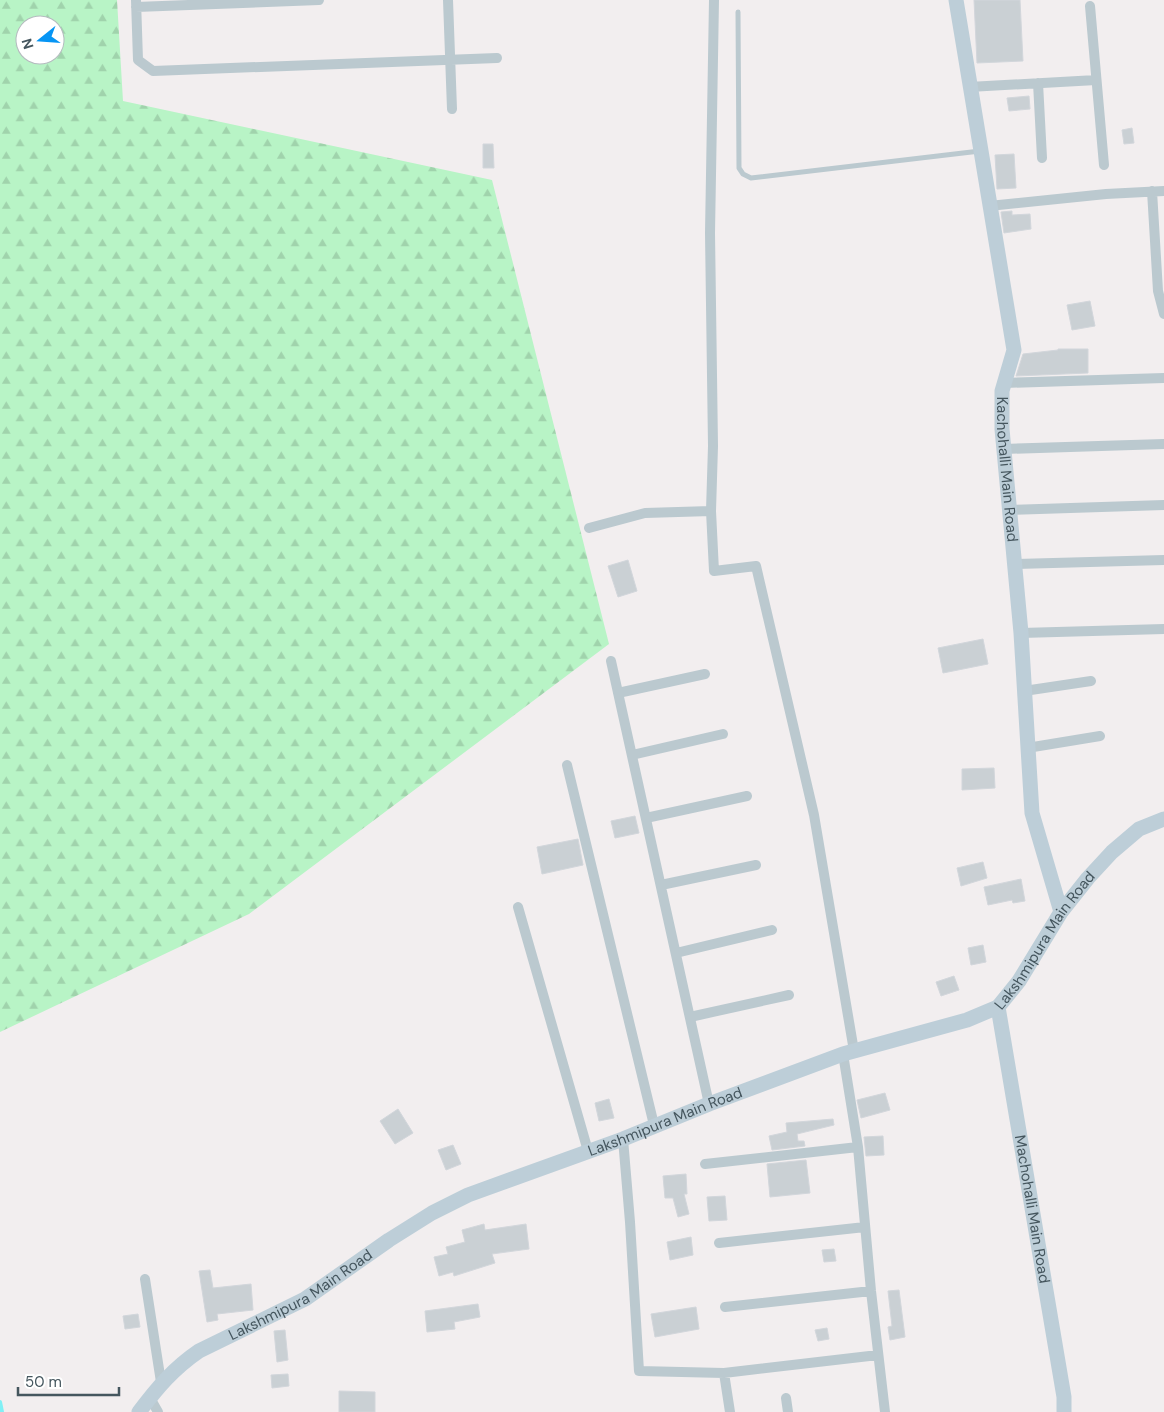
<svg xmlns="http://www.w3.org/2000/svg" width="1164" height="1412" viewBox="0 0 1164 1412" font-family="'DM Sans',sans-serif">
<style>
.forest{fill:url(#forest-firs);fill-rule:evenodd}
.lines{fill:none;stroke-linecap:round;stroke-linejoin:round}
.stream{stroke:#81f0f5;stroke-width:4}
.building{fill:#cad0d4;stroke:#d2d6db}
.lane{stroke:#bbc9cf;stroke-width:5}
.street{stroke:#bbc9cf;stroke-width:10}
.secondary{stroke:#bdced8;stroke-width:15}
.labels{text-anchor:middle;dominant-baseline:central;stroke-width:5;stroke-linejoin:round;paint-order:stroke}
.street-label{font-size:15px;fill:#45565e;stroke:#fff}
</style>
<defs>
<pattern id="forest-firs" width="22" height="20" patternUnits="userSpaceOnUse" patternTransform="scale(1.25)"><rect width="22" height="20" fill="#b8f4c6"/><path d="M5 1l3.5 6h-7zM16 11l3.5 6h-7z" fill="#a0d3ac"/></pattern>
</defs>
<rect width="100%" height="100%" fill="#f2eeef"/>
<path class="forest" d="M 0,0 L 117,0 L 123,101 L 492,180 L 609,644 L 249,914 L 0,1032 ZM 25,25 L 55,25 L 55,55 L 25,55 Z"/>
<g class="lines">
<path class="stream" d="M 0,1402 L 2,1412"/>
</g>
<path class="building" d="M 974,0 L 1020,0 L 1023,61 L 977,63 Z
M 1029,96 L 1030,109 L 1009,111 L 1007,98 Z
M 1132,128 L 1134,143 L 1124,144 L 1122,130 Z
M 483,144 L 493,144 L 494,168 L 483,168 Z
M 1014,154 L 1016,188 L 997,189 L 995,155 Z
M 1012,211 L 1012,215 L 1030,214 L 1031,229 L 1004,233 L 1001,212 Z
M 1090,301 L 1095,326 L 1072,330 L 1067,305 Z
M 1058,349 L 1088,349 L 1088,373 L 1016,376 L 1023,354 L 1058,350 Z
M 628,560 L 637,591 L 618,597 L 608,566 Z
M 983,639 L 988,664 L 943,673 L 938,648 Z
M 994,768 L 995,788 L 962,790 L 962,769 Z
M 635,816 L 639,833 L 615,838 L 611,821 Z
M 578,839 L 583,865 L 542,874 L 537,847 Z
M 983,862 L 987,878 L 961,886 L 957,868 Z
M 1021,879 L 1025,901 L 1013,903 L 1012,900 L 988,905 L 984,887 Z
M 983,945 L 986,962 L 971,965 L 968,948 Z
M 954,976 L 959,990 L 941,996 L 936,982 Z
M 885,1093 L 890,1110 L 861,1118 L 857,1100 Z
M 609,1099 L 614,1118 L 599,1121 L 595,1103 Z
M 398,1109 L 413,1133 L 395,1144 L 380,1121 Z
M 833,1119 L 834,1125 L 797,1134 L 798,1141 L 804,1141 L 805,1146 L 772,1150 L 769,1136 L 787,1132 L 786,1123 Z
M 883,1136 L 884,1155 L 866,1156 L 864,1137 Z
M 453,1145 L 461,1164 L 446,1170 L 438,1150 Z
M 806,1160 L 810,1193 L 770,1197 L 767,1164 Z
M 686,1174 L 687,1194 L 684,1194 L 689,1214 L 678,1217 L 673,1198 L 665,1198 L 663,1176 Z
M 725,1196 L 727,1220 L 709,1221 L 707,1197 Z
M 484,1224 L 485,1230 L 526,1224 L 529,1249 L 492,1254 L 495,1263 L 454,1276 L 453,1272 L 439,1276 L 434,1257 L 448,1254 L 446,1247 L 465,1242 L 462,1230 Z
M 691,1237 L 693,1255 L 670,1260 L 667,1242 Z
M 834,1249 L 836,1261 L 824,1262 L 822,1250 Z
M 210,1270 L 213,1288 L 251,1284 L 253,1310 L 217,1314 L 218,1320 L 207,1322 L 199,1271 Z
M 899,1290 L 905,1337 L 890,1340 L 888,1327 L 892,1326 L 888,1291 Z
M 478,1304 L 480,1317 L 454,1322 L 455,1329 L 427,1332 L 425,1311 Z
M 696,1307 L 699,1329 L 655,1337 L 651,1314 Z
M 138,1314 L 140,1327 L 125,1329 L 123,1316 Z
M 827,1328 L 829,1339 L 818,1341 L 815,1330 Z
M 285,1330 L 288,1360 L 277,1362 L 274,1331 Z
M 288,1374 L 289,1386 L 272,1388 L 271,1375 Z
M 339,1391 L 375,1392 L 375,1412 L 339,1412 Z"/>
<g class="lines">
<path class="lane" d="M 738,12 L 739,168 L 743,174 L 751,178 L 980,151"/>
<path class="street" d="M 136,0 L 138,60 L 153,71 L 497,58
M 448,0 L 452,109
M 1090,6 L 1104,165
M 136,7 L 319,0
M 1038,83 L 1042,158
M 969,87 L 1096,80
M 1152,191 L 1158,291 L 1164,314
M 989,206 L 1106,194 L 1164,191
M 1004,383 L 1164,378
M 1004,449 L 1164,444
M 1009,510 L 1164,505
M 711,511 L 713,446 L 710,233 L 714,0
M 589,528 L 645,513 L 711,511 L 714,571 L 756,566 L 814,815 L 854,1051
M 1013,564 L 1164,560
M 1021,633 L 1164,629
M 611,661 L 709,1104
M 1024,691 L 1091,681
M 618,693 L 705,674
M 1027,748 L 1100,736
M 632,755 L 723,734
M 567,765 L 654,1125
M 646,818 L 747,796
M 661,885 L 756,865
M 518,907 L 588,1151
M 676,953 L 772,930
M 690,1017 L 789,995
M 843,1054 L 858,1147 L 871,1291 L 885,1412
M 623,1139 L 630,1222 L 639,1371 L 724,1373 L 878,1355
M 705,1164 L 858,1147
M 719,1243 L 865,1227
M 145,1279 L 161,1382
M 725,1307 L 871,1291
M 724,1373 L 730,1412
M 150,1398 L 158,1412
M 786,1398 L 788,1412"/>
<g class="secondary">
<path id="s1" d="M 956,0 L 1014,350 L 1002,391 L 1002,429 L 1021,633 L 1032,813 L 1061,912"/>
<path id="s2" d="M 998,1007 L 1064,1397 L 1064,1412"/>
<path id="s3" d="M 139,1412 C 157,1388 174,1368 199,1351 L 305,1299 L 389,1240 L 432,1213 L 468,1195 L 623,1139 L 709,1104 L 843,1054 L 967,1020 L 998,1007 L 1019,981 L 1061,912 L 1088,878 L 1112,852 L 1139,829 L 1164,819"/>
</g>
</g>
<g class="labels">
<g class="street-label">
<text stroke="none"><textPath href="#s1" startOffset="476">Kachohalli Main Road</textPath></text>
<text stroke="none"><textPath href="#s3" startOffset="1042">Lakshmipura Main Road</textPath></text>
<text stroke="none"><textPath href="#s3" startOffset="608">Lakshmipura Main Road</textPath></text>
<text stroke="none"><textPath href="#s2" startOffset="205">Machohalli Main Road</textPath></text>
<text stroke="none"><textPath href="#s3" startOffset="202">Lakshmipura Main Road</textPath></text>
</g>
</g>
<g transform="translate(40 40) rotate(253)"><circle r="24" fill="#ffffff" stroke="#b5bbbf"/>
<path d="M0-4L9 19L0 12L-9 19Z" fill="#0695f4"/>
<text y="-8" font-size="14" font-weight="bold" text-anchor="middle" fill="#45565e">N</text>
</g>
<path d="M18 1387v8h101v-8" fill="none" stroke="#45565e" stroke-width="2.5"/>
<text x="25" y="1387" font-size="15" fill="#45565e" stroke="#ffffff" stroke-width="4" paint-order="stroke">50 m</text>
</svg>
